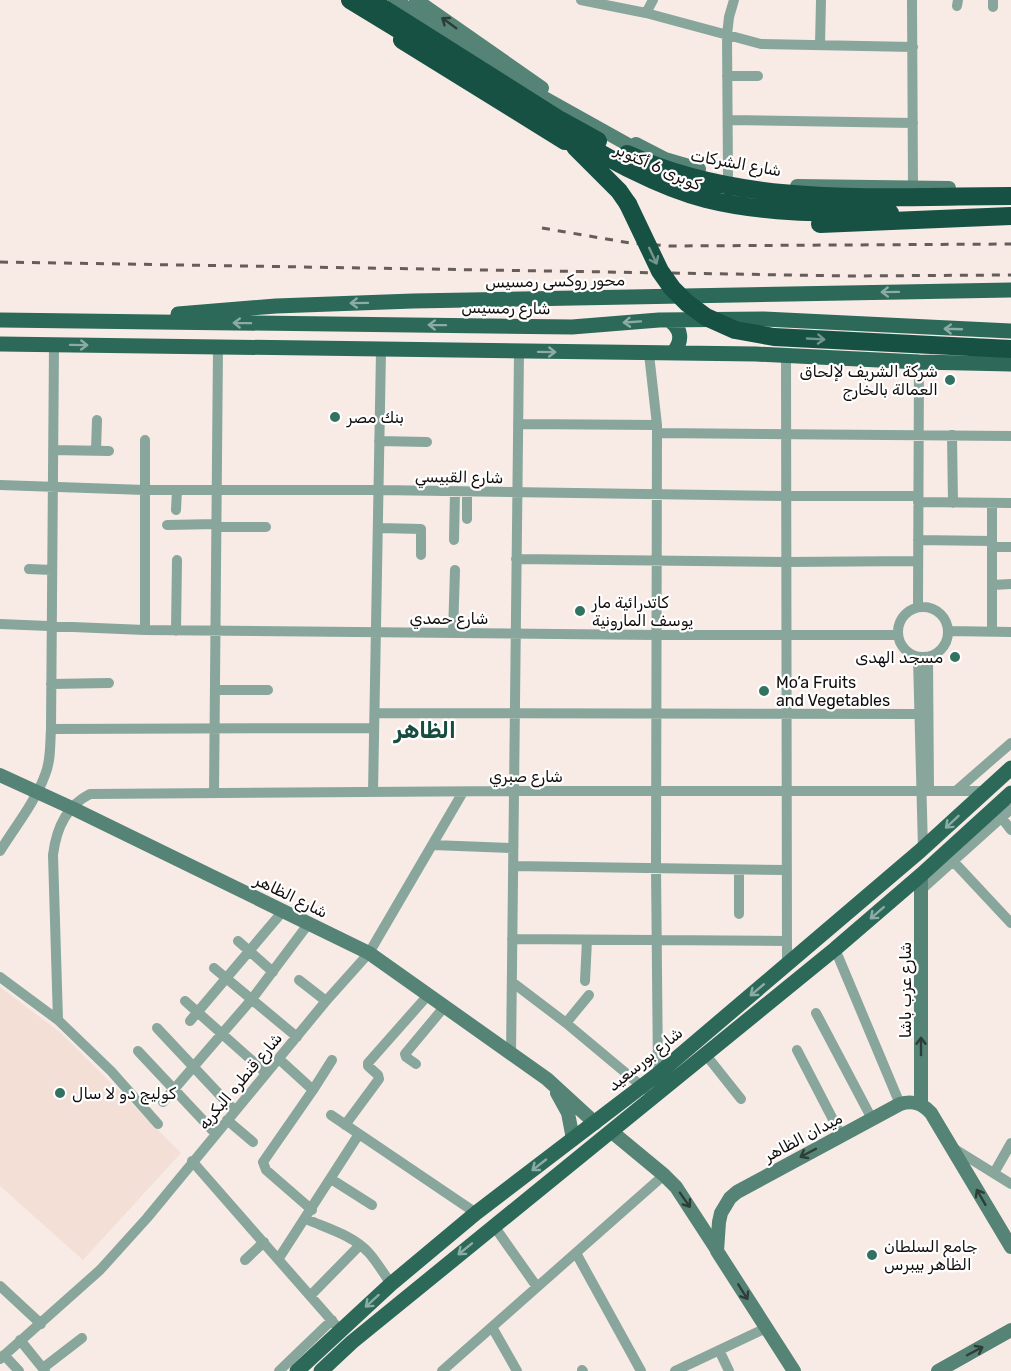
<svg xmlns="http://www.w3.org/2000/svg" width="1011" height="1371" viewBox="0 0 1011 1371" font-family="Rubik,'Noto Sans Arabic',sans-serif">
<style>
.built{fill:#f4dfd7}
.lines{fill:none;stroke-linecap:round;stroke-linejoin:round}
.street{stroke:#88a69c;stroke-width:10}
.secondary{stroke:#558375;stroke-width:14}
.primary{stroke:#2c6959;stroke-width:15}
.highway{stroke:#165143;stroke-width:18}
.rail{stroke:#655d5b;stroke-width:3;stroke-dasharray:8 8;stroke-linecap:butt}
.highway-bridge{stroke:#165143;stroke-width:18}
.oneway{stroke:#2d3d37}
.oneway2{stroke:#73978e}
.oneway3{stroke:#8baca4}
.poi-dot{fill:#317261;stroke:#fff;stroke-width:2}
.labels{text-anchor:middle;dominant-baseline:central;stroke-width:4.5;stroke-linejoin:round;paint-order:stroke}
.street-label{font-size:16px;fill:#120e0d;stroke:#fff}
.poi-label{font-size:16px;fill:#120e0d;stroke:#fff;text-anchor:start}
.district-label{font-size:22px;font-weight:bold;fill:#184c3f;stroke:#fff}
</style>
<rect width="100%" height="100%" fill="#f8ebe6"/>
<path class="built" d="M 0,987 L 61,1033 L 181,1153 L 83,1260 L 0,1186 Z"/>
<g class="lines">
<path class="street" d="M 581,0 L 646,13 L 761,44 L 913,47
M 912,0 L 913,188
M 957,6 L 958,0
M 993,7 L 993,0
M 646,13 L 653,0
M 820,45 L 821,0
M 727,76 L 758,76
M 728,120 L 913,123
M 728,177 L 727,35 L 729,17 L 734,0
M 649,354 L 657,425 L 656,868 L 658,1074 L 660,1078
M 786,356 L 787,964
M 518,424 L 657,425
M 657,433 L 1011,436
M 952,435 L 953,503
M 145,440 L 145,630
M 379,441 L 427,442
M 53,450 L 109,451
M 96,450 L 97,420
M 0,485 L 145,490 L 380,490 L 786,496 L 918,496
M 467,492 L 467,519
M 918,502 L 1011,503
M 176,510 L 177,490
M 167,525 L 216,524
M 216,527 L 266,527
M 379,528 L 421,529 L 421,555
M 454,540 L 455,492
M 918,540 L 992,541
M 992,547 L 1011,547
M 516,559 L 786,562 L 918,561
M 29,569 L 52,570
M 992,585 L 1011,584
M898 632a25 25 0 1 1 50 0a25 25 0 1 1-50 0Z
M 918,607 L 919,362
M 0,624 L 145,630 L 656,635 L 897,635
M 176,631 L 177,560
M 948,631 L 1011,632
M 992,632 L 992,503
M 453,633 L 455,570
M 928,657 L 929,790
M 918,658 L 923,849
M 51,684 L 109,683
M 215,690 L 268,690
M 375,713 L 919,714
M 51,729 L 374,728
M 957,790 L 1011,743
M 373,792 L 381,351
M 214,793 L 218,347
M 998,813 L 1011,830
M 433,845 L 513,848
M 0,851 C 15,827 35,802 45,775 C 51,761 50,744 51,729 L 54,345
M 953,861 L 1011,923
M 513,866 L 787,870
M 739,870 L 739,914
M 921,890 L 1011,809
M 512,939 L 787,941
M 238,941 L 273,972
M 835,949 L 900,1104
M 214,968 L 297,1037
M 0,977 L 58,1020 L 111,1071 L 158,1124
M 299,980 L 326,1001
M 585,981 L 587,940
M 512,982 L 566,1023 L 645,1089
M 185,1001 L 266,1073
M 816,1013 L 872,1119
M 58,1020 L 53,855 C 56,830 66,806 90,794 L 514,791 L 985,791
M 190,1021 L 283,911
M 566,1023 L 589,995
M 157,1028 L 234,1110
M 797,1050 L 841,1135
M 138,1051 L 215,1133
M 511,1055 L 519,352
M 706,1055 L 741,1099
M 279,1059 L 313,1090
M 416,1064 L 406,1057 L 405,1054 L 445,1006
M 163,1102 L 252,999 L 309,923
M 331,1115 L 476,1213
M 227,1120 L 253,1142
M 345,1125 L 379,1079 L 378,1075 L 368,1066 L 368,1063 L 429,994
M 953,1148 L 1011,1184
M 192,1161 L 340,1330
M 994,1173 L 1011,1143
M 331,1179 L 372,1205
M 312,1210 L 266,1170 L 263,1162 L 313,1090 L 332,1060
M 306,1219 C 326,1228 353,1235 369,1253 C 377,1262 384,1274 391,1284
M 494,1226 L 537,1287
M 576,1253 L 641,1371
M 279,1258 L 359,1134
M 245,1260 L 264,1242
M 0,1286 L 41,1324
M 311,1295 L 360,1245
M 492,1327 L 517,1371
M 20,1340 L 45,1371
M 719,1350 L 729,1371
M 4,1355 L 19,1371
M 0,1359 L 100,1270 L 147,1218 L 326,1001 L 369,953 L 463,792
M 43,1368 L 82,1338
M 582,1370 L 583,1371
M 279,1371 L 332,1320
M 442,1371 L 664,1175
M 675,1371 L 766,1328"/>
<path class="secondary" d="M 395,0 L 523,86 L 643,153
M 416,0 L 542,88
M 636,144 L 665,159 L 699,169
M 797,186 L 949,188
M 0,775 L 72,808 L 369,953 L 547,1079 L 595,1123
M 557,1093 L 568,1113 L 573,1139
M 921,1104 L 921,875
M 612,1132 L 664,1175 L 676,1187 L 717,1250
M 794,1371 L 717,1251 L 719,1222 L 721,1213 L 730,1198 L 737,1192 L 900,1104 C 913,1100 922,1103 931,1113 L 1011,1247
M 938,1371 L 1011,1330"/>
<path class="primary" d="M 178,314 L 276,306 L 413,301 L 1011,290
M 0,320 L 572,327 L 659,320 L 764,319 L 1011,331
M 669,320 C 682,329 683,341 673,353
M 0,344 L 756,354 L 919,362 L 1011,364
M 297,1371 L 391,1284 L 476,1213 L 658,1074 L 920,851 L 1011,768
M 321,1371 L 352,1342 L 835,949 L 921,875 L 1011,793"/>
<path class="highway" d="M 350,0 L 419,42
M 402,40 L 565,141
M 557,128 C 603,155 654,186 706,199 C 766,214 829,213 890,213
M 575,147 L 619,191 L 628,204
M 627,154 C 747,209 882,196 1011,196
M 971,347 L 1011,349"/>
<path class="rail" d="M 542,228 L 630,243 L 669,246 L 1011,244
M 0,262 L 851,276 L 1011,275"/>
<path class="highway-bridge" d="M 370,0 L 560,120 L 598,141
M 628,204 L 660,271 L 672,288 L 687,303 L 706,317 L 735,330 L 774,337 L 971,347
M 820,224 L 1011,216"/>
</g>
<defs><path id="oneway-shaft" d="M-6 0H5M1.5-3L5.5 0L1.5 3" fill="none" stroke-width="1.6" stroke-linecap="round" stroke-linejoin="round" transform="scale(1.5)"/></defs>
<g class="oneway">
<use href="#oneway-shaft" transform="translate(449 23) rotate(-144)"/>
<use href="#oneway-shaft" transform="translate(921 1046) rotate(-90)"/>
<use href="#oneway-shaft" transform="translate(808 1153) rotate(152)"/>
<use href="#oneway-shaft" transform="translate(981 1197) rotate(-120)"/>
<use href="#oneway-shaft" transform="translate(685 1200) rotate(55)"/>
<use href="#oneway-shaft" transform="translate(743 1292) rotate(58)"/>
<use href="#oneway-shaft" transform="translate(975 1351) rotate(-28)"/>
</g>
<g class="oneway2">
<use href="#oneway-shaft" transform="translate(653 256) rotate(65)"/>
<use href="#oneway-shaft" transform="translate(816 339) rotate(3)"/>
</g>
<g class="oneway3">
<use href="#oneway-shaft" transform="translate(890 292) rotate(179)"/>
<use href="#oneway-shaft" transform="translate(359 303) rotate(179)"/>
<use href="#oneway-shaft" transform="translate(632 322) rotate(176)"/>
<use href="#oneway-shaft" transform="translate(242 323) rotate(-179)"/>
<use href="#oneway-shaft" transform="translate(437 325) rotate(-179)"/>
<use href="#oneway-shaft" transform="translate(953 329) rotate(-178)"/>
<use href="#oneway-shaft" transform="translate(79 345) rotate(1)"/>
<use href="#oneway-shaft" transform="translate(547 352) rotate(1)"/>
<use href="#oneway-shaft" transform="translate(952 822) rotate(137)"/>
<use href="#oneway-shaft" transform="translate(877 913) rotate(139)"/>
<use href="#oneway-shaft" transform="translate(757 990) rotate(140)"/>
<use href="#oneway-shaft" transform="translate(539 1165) rotate(142)"/>
<use href="#oneway-shaft" transform="translate(465 1249) rotate(141)"/>
<use href="#oneway-shaft" transform="translate(372 1301) rotate(138)"/>
</g>
<g class="poi-dot">
<circle cx="950" cy="380" r="6"/>
<circle cx="335" cy="417" r="6"/>
<circle cx="580" cy="611" r="6"/>
<circle cx="955" cy="657" r="6"/>
<circle cx="764" cy="691" r="6"/>
<circle cx="60" cy="1093" r="6"/>
<circle cx="872" cy="1255" r="6"/>
</g>
<g class="labels">
<g class="street-label">
<text transform="translate(736 163) rotate(10)">شارع الشركات</text>
<text transform="translate(658 167) rotate(24)">كوبرى 6 أكتوبر</text>
<text transform="translate(555 281) rotate(-1)">محور روكسى رمسيس</text>
<text transform="translate(506 308) rotate(1)">شارع رمسيس</text>
<text transform="translate(459 477) rotate(1)">شارع القبيسي</text>
<text x="449" y="618">شارع حمدي</text>
<text x="526" y="776">شارع صبري</text>
<text transform="translate(291 896) rotate(26)">شارع الظاهر</text>
<text transform="translate(905 990) rotate(-90)">شارع عزب باشا</text>
<text transform="translate(645 1059) rotate(-39)">شارع بورسعيد</text>
<text transform="translate(240 1081) rotate(-50)">شارع قنطره البكريه</text>
<text transform="translate(803 1137) rotate(-28)">ميدان الظاهر</text>
</g>
<g class="poi-label">
<text x="938" y="371" text-anchor="end">شركة الشريف لإلحاق<tspan x="938" dy="18">العمالة بالخارج</tspan></text>
<text x="347" y="417">بنك مصر</text>
<text x="592" y="602">كاتدرائية مار<tspan x="592" dy="18">يوسف المارونية</tspan></text>
<text x="943" y="657" text-anchor="end">مسجد الهدى</text>
<text x="776" y="682">Mo’a Fruits<tspan x="776" dy="18">and Vegetables</tspan></text>
<text x="72" y="1093">كوليج دو لا سال</text>
<text x="884" y="1246">جامع السلطان<tspan x="884" dy="18">الظاهر بيبرس</tspan></text>
</g>
<g class="district-label">
<text x="425" y="730">الظاهر</text>
</g>
</g>
</svg>
